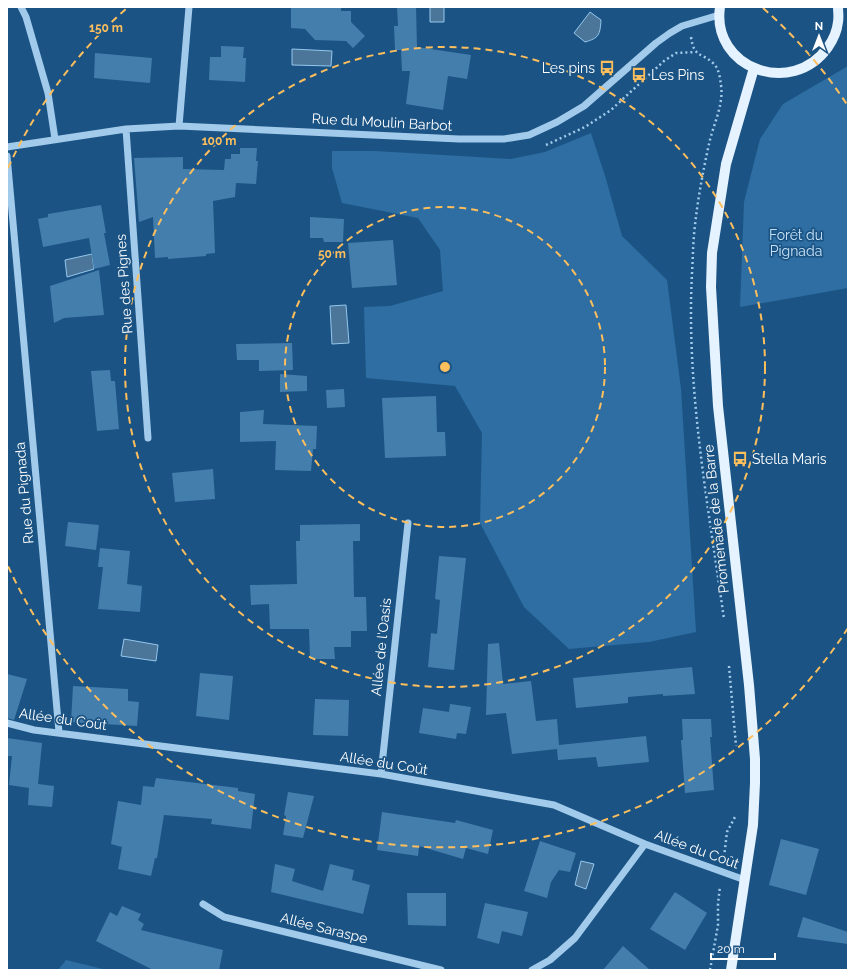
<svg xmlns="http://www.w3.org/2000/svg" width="855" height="977" viewBox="0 0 855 977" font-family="Raleway,sans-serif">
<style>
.green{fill:#2e6ea2}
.water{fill:#4c7699;stroke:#94c7ed}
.building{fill:#447ead}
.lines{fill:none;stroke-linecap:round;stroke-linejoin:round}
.path{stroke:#a1caeb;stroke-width:2.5;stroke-dasharray:2 3;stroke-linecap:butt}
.minor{stroke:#a1caeb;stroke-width:7}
.major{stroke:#e5f2ff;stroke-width:10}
.ring{fill:none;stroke:#fdbe5d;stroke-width:2;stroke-dasharray:7 5}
.labels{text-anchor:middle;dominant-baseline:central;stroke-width:3.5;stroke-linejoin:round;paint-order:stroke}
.poi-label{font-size:14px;fill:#fff;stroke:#1b5484;text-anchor:start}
.street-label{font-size:14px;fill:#fff;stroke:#1b5484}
.park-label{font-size:14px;fill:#c6e2f8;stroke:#1b5484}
.centre{fill:#fdbe5d;stroke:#1b5484;stroke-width:2}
.ring-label{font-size:12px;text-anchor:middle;font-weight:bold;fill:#fdbe5d;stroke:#1b5484;stroke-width:3.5;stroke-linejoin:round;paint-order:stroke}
</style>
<rect width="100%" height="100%" fill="#1b5484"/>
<path class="green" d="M 848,66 L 848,288 L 740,307 L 744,202 L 760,139 L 783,104 Z
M 591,133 L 606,179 L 622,236 L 667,280 L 681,389 L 696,632 L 649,642 L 569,649 L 524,607 L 480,523 L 482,433 L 455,386 L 366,378 L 364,307 L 390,306 L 443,291 L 440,250 L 418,218 L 342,203 L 332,168 L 332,151 L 375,151 L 511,159 L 545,152 Z
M 66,960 L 107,970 L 58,970 Z"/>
<path class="water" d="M 430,7 L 444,7 L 444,22 L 430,22 Z
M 590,12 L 601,20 C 600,35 599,38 585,42 L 574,33 Z
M 292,49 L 332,51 L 331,66 L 292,65 Z
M 92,254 L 94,269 L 67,277 L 65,260 Z
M 346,305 L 349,343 L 332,344 L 330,306 Z
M 124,639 L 158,645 L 156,661 L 121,656 Z
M 581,861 L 594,864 L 586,889 L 575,885 Z"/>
<path class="building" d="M 291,7 L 341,7 L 341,11 L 351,11 L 351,22 L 365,36 L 353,48 L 346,41 L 315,40 L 305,29 L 291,28 Z
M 397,7 L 416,7 L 417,47 L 471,55 L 467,79 L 448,76 L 443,110 L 406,104 L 410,71 L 402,71 L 401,50 L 395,50 L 394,26 L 398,26 Z
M 221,46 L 244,47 L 243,58 L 246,58 L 245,82 L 209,80 L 210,57 L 221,57 Z
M 95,53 L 152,58 L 150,83 L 94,78 Z
M 240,148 L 257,148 L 256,161 L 258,161 L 256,184 L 236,183 L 235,197 L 213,201 L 215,253 L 206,254 L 206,256 L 168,259 L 168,257 L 155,258 L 153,217 L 139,222 L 134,158 L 183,157 L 183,169 L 224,170 L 225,159 L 231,159 L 231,154 L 240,154 Z
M 101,205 L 106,233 L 104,233 L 110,265 L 94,269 L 89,238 L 43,247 L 38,219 L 48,217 L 48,214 Z
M 310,217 L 344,219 L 343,242 L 324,242 L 323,238 L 310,238 Z
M 393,240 L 397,285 L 352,288 L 348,243 Z
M 99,270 L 104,315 L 64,318 L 54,323 L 50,286 Z
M 292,343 L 293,370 L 259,371 L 259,360 L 237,360 L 236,344 Z
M 110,370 L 111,381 L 115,381 L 119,429 L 97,431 L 91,371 Z
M 280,374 L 307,376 L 307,391 L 280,392 Z
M 344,389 L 345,407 L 327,408 L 326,390 Z
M 436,396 L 437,432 L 445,432 L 446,456 L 385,458 L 382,398 Z
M 264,410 L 263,424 L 317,426 L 316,449 L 313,449 L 311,471 L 275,470 L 276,441 L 240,442 L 240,412 Z
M 213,469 L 215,499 L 175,502 L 172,473 Z
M 68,522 L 99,525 L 96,550 L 65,546 Z
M 360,524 L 360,541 L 353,541 L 354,597 L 366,597 L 367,631 L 351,631 L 351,647 L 334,647 L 335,659 L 310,659 L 309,629 L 270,629 L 269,604 L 251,605 L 250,585 L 297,584 L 296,541 L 300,541 L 300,525 Z
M 100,548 L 130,551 L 127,584 L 142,586 L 140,612 L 98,609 L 103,567 L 98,567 Z
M 439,556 L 466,558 L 454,670 L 428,667 L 431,633 L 437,634 L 440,600 L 435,599 Z
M 499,643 L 503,684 L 531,681 L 536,721 L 557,719 L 559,745 L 646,736 L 649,762 L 598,767 L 596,757 L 558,760 L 557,749 L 512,754 L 506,713 L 486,715 L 488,644 Z
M 692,667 L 695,694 L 663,696 L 663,694 L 628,697 L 628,703 L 576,708 L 573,678 Z
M 200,673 L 233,676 L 229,720 L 196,716 Z
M 7,674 L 27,679 L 14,720 L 7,718 Z
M 73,686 L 128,689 L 128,701 L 139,702 L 137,726 L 71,722 Z
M 315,699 L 349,700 L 348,736 L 313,735 Z
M 450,704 L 471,707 L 466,734 L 457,733 L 456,739 L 419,733 L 423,708 L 449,712 Z
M 682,719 L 711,719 L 712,737 L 710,737 L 714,790 L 685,793 L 681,740 L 683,740 Z
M 7,738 L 42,743 L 38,784 L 54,786 L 52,807 L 28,805 L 29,788 L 9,785 L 12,756 L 7,756 Z
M 156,778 L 238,788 L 238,791 L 255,794 L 251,829 L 211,824 L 212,819 L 164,815 L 157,858 L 155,858 L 151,876 L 118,869 L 122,847 L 111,844 L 118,801 L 141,805 L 143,786 L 154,787 Z
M 288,792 L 314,796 L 303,838 L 283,835 L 286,816 L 284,815 Z
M 382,812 L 455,823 L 456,820 L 493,830 L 488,854 L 466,848 L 463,859 L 419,846 L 418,856 L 377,850 Z
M 781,839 L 819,849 L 806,895 L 769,885 Z
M 540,841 L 576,853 L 570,872 L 559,870 L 551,882 L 547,898 L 524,891 Z
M 275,864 L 295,869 L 292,881 L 323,891 L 330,864 L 354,870 L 352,880 L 370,885 L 363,914 L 271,892 Z
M 675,892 L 707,913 L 685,950 L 650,929 Z
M 407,893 L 446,893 L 446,926 L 408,925 Z
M 485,903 L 528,912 L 522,936 L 502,931 L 499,944 L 477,938 Z
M 122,906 L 141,914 L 138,920 L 144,924 L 141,930 L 223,950 L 219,970 L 153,970 L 96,941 L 110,912 L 117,916 Z
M 803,917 L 848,932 L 848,944 L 797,937 Z
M 623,946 L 650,970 L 603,970 Z"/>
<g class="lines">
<path class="path" d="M 691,37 C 694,58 701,52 713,63 C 719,68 720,78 721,85 C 724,105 713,125 709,144 C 703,171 698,198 695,225 C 693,241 693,257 692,273 C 686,389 708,504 724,619
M 546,145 L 585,127 L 611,110 L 664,61 L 676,53 L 695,52
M 729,666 L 736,746
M 724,857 L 727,832 L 736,815
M 710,970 L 718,925 L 718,904 L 720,886"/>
<path class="minor" d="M 21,7 L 26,17 L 48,93 L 55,139
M 179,126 L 189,7
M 126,129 L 148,438
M 7,147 L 126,129 L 179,126 L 459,139 L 504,139 L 529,135 L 557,122 L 584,106 L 656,43 L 670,33 L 682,26 L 719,15
M 7,156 L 59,732
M 7,723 L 34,730 L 381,774 L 554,805 L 645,844 L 745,880
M 381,774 L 408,523
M 203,904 L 224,917 L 441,970
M 532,970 L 550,960 L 575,938 L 645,844"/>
<path class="major" d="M 720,7 C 711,68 792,98 828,47 C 833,40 837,31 838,22 C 839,17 838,12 838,7
M 731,970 L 753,825 L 755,783 L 755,759 L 749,685 L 718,406 L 711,287 L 712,253 L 726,164 L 754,68"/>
</g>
<g class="ring">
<circle cx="445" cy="367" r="160"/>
<circle cx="445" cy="367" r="320"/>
<path d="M848 628A480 480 0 0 1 8 566M8 168A480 480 0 0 1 127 8M763 8A480 480 0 0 1 848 106"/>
</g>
<defs>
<symbol id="bus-bare" viewBox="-9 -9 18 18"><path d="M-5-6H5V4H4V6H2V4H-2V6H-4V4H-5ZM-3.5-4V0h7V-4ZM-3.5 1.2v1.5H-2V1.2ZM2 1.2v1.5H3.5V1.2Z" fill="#fdbe5d" stroke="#1b5484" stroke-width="2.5" paint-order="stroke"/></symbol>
</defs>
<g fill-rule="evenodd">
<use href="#bus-bare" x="596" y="57" width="22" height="22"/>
<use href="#bus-bare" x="628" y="64" width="22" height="22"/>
<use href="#bus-bare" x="729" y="448" width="22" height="22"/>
</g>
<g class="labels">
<g class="poi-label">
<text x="595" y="68" text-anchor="end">Les pins</text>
<text x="651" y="75">Les Pins</text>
<text x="752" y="459">Stella Maris</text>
</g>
<g class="street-label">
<text transform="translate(382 122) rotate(3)">Rue du Moulin Barbot</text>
<text transform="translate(124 284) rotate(-94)">Rue des Pignes</text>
<text transform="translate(24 493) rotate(-95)">Rue du Pignada</text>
<text transform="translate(716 519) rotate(-96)">Promenade de la Barre</text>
<text transform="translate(381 647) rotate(-84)">Allée de l'Oasis</text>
<text transform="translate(63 719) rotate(8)">Allée du Coût</text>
<text transform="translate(384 763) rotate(9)">Allée du Coût</text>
<text transform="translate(697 849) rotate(20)">Allée du Coût</text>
<text transform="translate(324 928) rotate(14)">Allée Saraspe</text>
</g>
<g class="park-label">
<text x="796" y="235">Forêt du<tspan x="796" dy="16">Pignada</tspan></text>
</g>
</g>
<circle cx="445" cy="367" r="6" class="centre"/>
<g class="ring-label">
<text x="106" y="32">150 m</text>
<text x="219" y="145">100 m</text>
<text x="332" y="258">50 m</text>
</g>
<rect width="855" height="977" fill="none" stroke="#ffffff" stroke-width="16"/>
<g transform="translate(819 36)" stroke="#1b5484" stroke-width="3" paint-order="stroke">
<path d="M0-3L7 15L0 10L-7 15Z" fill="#ffffff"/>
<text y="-6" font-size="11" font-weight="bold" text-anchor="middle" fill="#ffffff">N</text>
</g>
<path d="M711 953v6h64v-6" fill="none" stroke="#ffffff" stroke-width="2"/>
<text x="717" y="953" font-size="12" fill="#ffffff" stroke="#1b5484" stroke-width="3" paint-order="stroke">20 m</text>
</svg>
